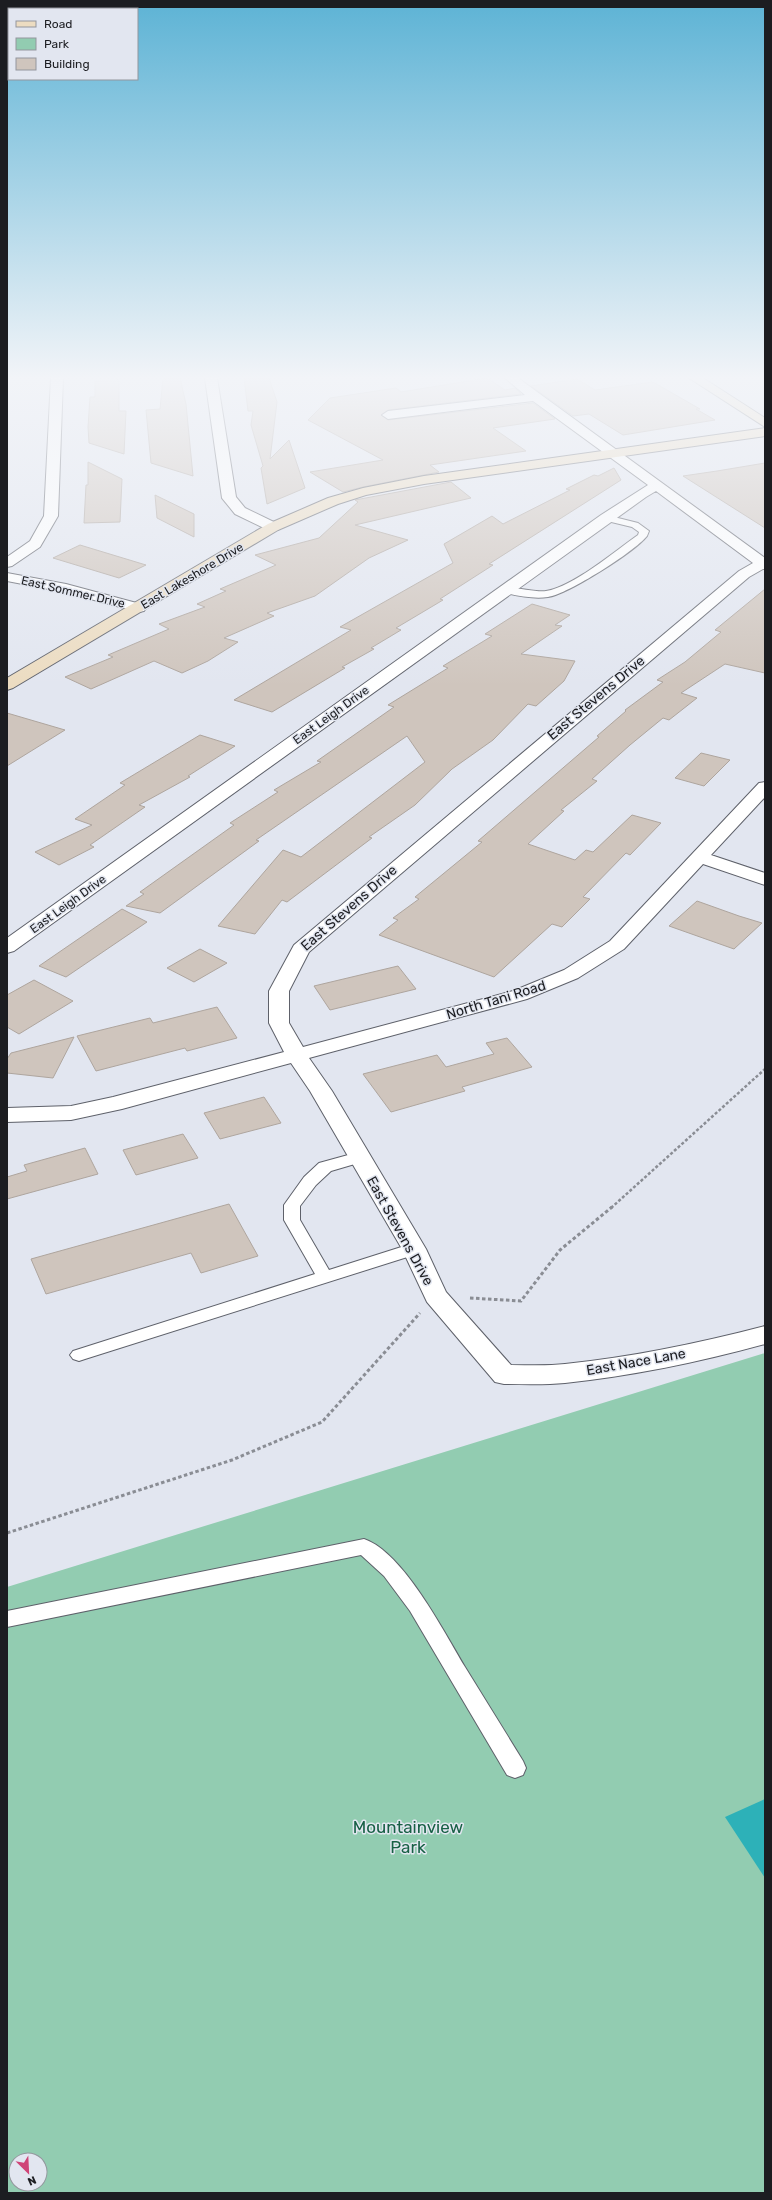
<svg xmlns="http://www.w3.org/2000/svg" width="772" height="2200" viewBox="0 0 772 2200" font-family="Rubik,sans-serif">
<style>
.green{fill:#92ccb1;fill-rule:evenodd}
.water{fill:#2db1b8}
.building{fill:#cfc5bd;stroke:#aea59e}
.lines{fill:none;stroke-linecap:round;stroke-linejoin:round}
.service-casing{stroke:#5e616a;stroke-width:2}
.minor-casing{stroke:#5e616a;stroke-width:2}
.secondary-casing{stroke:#5e616a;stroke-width:2}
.path-far1{stroke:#8a8d94;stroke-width:2.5;stroke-dasharray:3 2;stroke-linecap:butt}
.path{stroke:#8a8d94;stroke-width:3;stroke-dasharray:3.5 2.5;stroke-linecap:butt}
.service{fill:#fff;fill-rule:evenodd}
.minor{fill:#fff;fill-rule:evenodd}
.secondary{fill:#ecdcc1;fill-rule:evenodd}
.labels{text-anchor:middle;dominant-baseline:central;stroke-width:3;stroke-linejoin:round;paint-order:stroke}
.far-street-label{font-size:12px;fill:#1c1d21;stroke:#e2e6f0}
.street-label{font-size:14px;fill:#1c1d21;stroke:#e2e6f0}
.near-park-label{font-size:17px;fill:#176045;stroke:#e2e6f0}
</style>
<rect width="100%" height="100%" fill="#e2e6f0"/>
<path class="green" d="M 765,1353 L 765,2193 L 7,2193 L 7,1587 ZM 16,2160 L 40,2160 L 40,2184 L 16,2184 Z"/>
<path class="water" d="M 765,1799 L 765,1878 L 725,1817 Z"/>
<path class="building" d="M 163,378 L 180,378 L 186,404 L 193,476 L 151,463 L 146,410 L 160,409 Z
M 244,378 L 269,378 L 277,402 L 270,459 L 289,440 L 305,488 L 267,504 L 261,468 L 263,466 L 251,425 L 253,411 L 248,411 Z
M 487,378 L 505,390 L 515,388 L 521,394 L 388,410 L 381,415 L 388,420 L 533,403 L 555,419 L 493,428 L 526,451 L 430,465 L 439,472 L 363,487 L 343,492 L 310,472 L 383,460 L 308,420 L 330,398 L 396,388 L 401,392 Z
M 577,379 L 595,390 L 653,382 L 700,409 L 696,409 L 715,420 L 623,435 L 589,414 L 573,416 L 531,386 Z
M 119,380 L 119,411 L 126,411 L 124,454 L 89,443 L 88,427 L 90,397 L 95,397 L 95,381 Z
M 88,462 L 122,479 L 120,522 L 84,523 L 86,485 L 88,485 Z
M 765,463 L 765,528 L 683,476 L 717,471 Z
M 614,468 L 621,480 L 489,564 L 493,565 L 440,599 L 443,600 L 396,628 L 401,630 L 371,648 L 374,649 L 342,667 L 345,668 L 272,712 L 234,700 L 351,630 L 340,627 L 453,563 L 444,544 L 492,516 L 503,524 L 570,490 L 566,489 L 594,475 L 598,476 Z
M 451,482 L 471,498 L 355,525 L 408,540 L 369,558 L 315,596 L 267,613 L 274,616 L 224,638 L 238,642 L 208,661 L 182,673 L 154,661 L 91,689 L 65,677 L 113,657 L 108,655 L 169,629 L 159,624 L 205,607 L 197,604 L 226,591 L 220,589 L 276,565 L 255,555 L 319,538 L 358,502 L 355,500 Z
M 155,495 L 194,514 L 194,537 L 157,518 Z
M 80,545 L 146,565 L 119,578 L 53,558 Z
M 765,589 L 765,673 L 725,664 L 681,693 L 697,698 L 669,720 L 663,718 L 630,745 L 592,779 L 597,781 L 561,810 L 564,811 L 528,844 L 575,860 L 586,850 L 593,852 L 632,815 L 661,823 L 630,855 L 626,853 L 583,897 L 590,899 L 562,927 L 552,924 L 494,977 L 379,935 L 398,920 L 393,918 L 419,899 L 415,897 L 482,842 L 478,841 L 599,737 L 597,736 L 626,711 L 625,710 L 663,682 L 657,680 L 685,662 L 721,632 L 715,630 Z
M 532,604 L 570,615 L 555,625 L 562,626 L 521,654 L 575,661 L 564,681 L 536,706 L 528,704 L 493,740 L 452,769 L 415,805 L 369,837 L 372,838 L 287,902 L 282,900 L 255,934 L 218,926 L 283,850 L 301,857 L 425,762 L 407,736 L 256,840 L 259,841 L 160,913 L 126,906 L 144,894 L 140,892 L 234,825 L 230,823 L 278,792 L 274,790 L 321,762 L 317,761 L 394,707 L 388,705 L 448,668 L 443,666 L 492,636 L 485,634 Z
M 7,713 L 65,730 L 7,766 Z
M 200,735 L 235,746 L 188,776 L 190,777 L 139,805 L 145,807 L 90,845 L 94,847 L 59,865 L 35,852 L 92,825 L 75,819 L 125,785 L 120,783 Z
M 701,753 L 730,760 L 704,786 L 675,778 Z
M 697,901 L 739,916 L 762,923 L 734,949 L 669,926 Z
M 122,909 L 147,922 L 66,977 L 39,966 Z
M 200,949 L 227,963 L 194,982 L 167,968 Z
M 398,966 L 416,989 L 330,1010 L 314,986 Z
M 34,980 L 73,1001 L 19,1034 L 7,1027 L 7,995 Z
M 217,1007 L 237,1038 L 187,1051 L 185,1048 L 96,1071 L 77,1036 L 150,1018 L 153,1023 Z
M 74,1037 L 53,1078 L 7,1073 L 7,1059 L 11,1053 Z
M 507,1038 L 532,1067 L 462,1087 L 465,1091 L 391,1112 L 363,1074 L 437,1055 L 446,1067 L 494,1054 L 486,1043 Z
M 264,1097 L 281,1123 L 220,1139 L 204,1113 Z
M 183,1134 L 198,1158 L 136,1175 L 123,1150 Z
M 85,1148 L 98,1174 L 7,1199 L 7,1177 L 27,1171 L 24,1165 Z
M 229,1204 L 258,1256 L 201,1273 L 191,1253 L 46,1294 L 31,1259 Z"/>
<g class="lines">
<defs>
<path id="service" d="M 606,515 L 638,523 L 649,531 L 647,536 C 634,552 568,594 548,597 C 534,599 517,596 502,592 L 501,590 C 506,584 536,593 546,591 C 573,587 615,551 638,535 L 639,532 L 632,527 L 603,520 L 603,516 Z
M 359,1152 L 365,1153 L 367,1157 L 365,1161 L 331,1171 L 316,1185 L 300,1206 L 300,1220 L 329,1270 L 414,1243 L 420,1245 L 422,1249 L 420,1253 L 85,1359 L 79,1361 L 73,1359 L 70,1355 L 73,1351 L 315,1274 L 284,1220 L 284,1205 L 304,1177 L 319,1163 Z
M 364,1539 C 403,1552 444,1632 465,1667 C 484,1698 504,1730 523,1761 L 526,1768 L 523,1775 L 515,1778 L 507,1775 L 410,1611 L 384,1576 L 361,1555 L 7,1627 L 7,1611 Z"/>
<path id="minor" d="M 51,378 L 63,378 L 58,516 L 40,547 L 12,566 L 7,567 L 7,557 L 30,541 L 44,516 Z
M 205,378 L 217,378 L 236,497 L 245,508 L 278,524 L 280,527 L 278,530 L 268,530 L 235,514 L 222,498 Z
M 505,378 L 518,378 L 765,558 L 765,569 L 763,569 L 749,577 L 309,952 L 289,991 L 289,1023 L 303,1047 L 513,991 L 564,970 L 610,941 L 759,783 L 765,782 L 765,797 L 711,855 L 765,873 L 765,885 L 703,864 L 624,949 L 578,978 L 527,999 L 309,1058 L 332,1091 L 426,1249 L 446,1292 L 511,1365 C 529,1365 547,1366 565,1364 C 633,1357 700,1343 765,1326 L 765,1344 C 700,1362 632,1376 565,1383 C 545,1385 524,1384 504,1384 L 495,1382 L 427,1302 L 402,1249 L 310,1091 L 291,1063 L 122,1109 L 71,1120 L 7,1122 L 7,1108 L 71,1106 L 113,1097 L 284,1052 L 269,1023 L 269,991 L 294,945 L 739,571 L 753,563 L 656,491 L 646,497 L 14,951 L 7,953 L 7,938 L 601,515 L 648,485 L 533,401 L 388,419 L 382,415 L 388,411 L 525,395 Z
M 7,573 L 66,584 L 144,605 L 146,608 L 144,611 L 139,612 L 64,592 L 7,581 Z"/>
<path id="secondary" d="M 689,378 L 703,378 L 765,418 L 765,427 Z
M 765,428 L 765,436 L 424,484 L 366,495 L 338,504 L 278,530 L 13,688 L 7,690 L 7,678 L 268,524 L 328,498 L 363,488 L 424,476 Z"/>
</defs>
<use href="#service" class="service-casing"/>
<use href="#minor" class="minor-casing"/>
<use href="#secondary" class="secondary-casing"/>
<path class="path-far1" d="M 611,1208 L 765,1069"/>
<path class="path" d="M 470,1298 L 521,1301 L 560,1250 L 612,1207
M 7,1533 L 232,1460 L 322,1422 L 420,1313"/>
<use href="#service" class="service"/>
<use href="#minor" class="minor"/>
<use href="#secondary" class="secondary"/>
</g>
<linearGradient id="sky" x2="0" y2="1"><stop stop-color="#5db3d5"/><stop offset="0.55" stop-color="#f2f4f8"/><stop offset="1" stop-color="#f2f4f8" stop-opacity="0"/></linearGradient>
<rect width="772" height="686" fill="url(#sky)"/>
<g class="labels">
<g class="far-street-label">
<text transform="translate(192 576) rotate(-31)">East Lakeshore Drive</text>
<text transform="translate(73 592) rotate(13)">East Sommer Drive</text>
<text transform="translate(331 715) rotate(-36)">East Leigh Drive</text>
<text transform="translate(68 904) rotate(-36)">East Leigh Drive</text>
</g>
<g class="street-label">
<text transform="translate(596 698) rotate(-40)">East Stevens Drive</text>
<text transform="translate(349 908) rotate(-41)">East Stevens Drive</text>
<text transform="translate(496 1000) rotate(-17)">North Tani Road</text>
<text transform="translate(400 1231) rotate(61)">East Stevens Drive</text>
<text transform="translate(636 1362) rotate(-10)">East Nace Lane</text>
</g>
<g class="near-park-label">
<text x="408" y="1827">Mountainview<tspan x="408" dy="20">Park</tspan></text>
</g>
</g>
<rect width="772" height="2200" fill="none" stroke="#1c1d21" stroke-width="16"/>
<rect x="8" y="8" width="130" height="72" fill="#e2e6f0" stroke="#93969d"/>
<rect x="16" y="21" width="20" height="6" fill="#ecdcc1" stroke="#93969d"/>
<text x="44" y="28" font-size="12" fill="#1c1d21">Road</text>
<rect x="16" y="38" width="20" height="12" fill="#92ccb1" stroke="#93969d"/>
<text x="44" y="48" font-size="12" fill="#1c1d21">Park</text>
<rect x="16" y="58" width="20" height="12" fill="#cfc5bd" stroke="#93969d"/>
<text x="44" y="68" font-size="12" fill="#1c1d21">Building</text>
<g transform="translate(28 2172) rotate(156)"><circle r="19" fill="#e2e6f0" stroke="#93969d"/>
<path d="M0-3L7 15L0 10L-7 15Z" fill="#cf4477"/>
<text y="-6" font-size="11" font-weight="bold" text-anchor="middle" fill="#1c1d21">N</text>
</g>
</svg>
